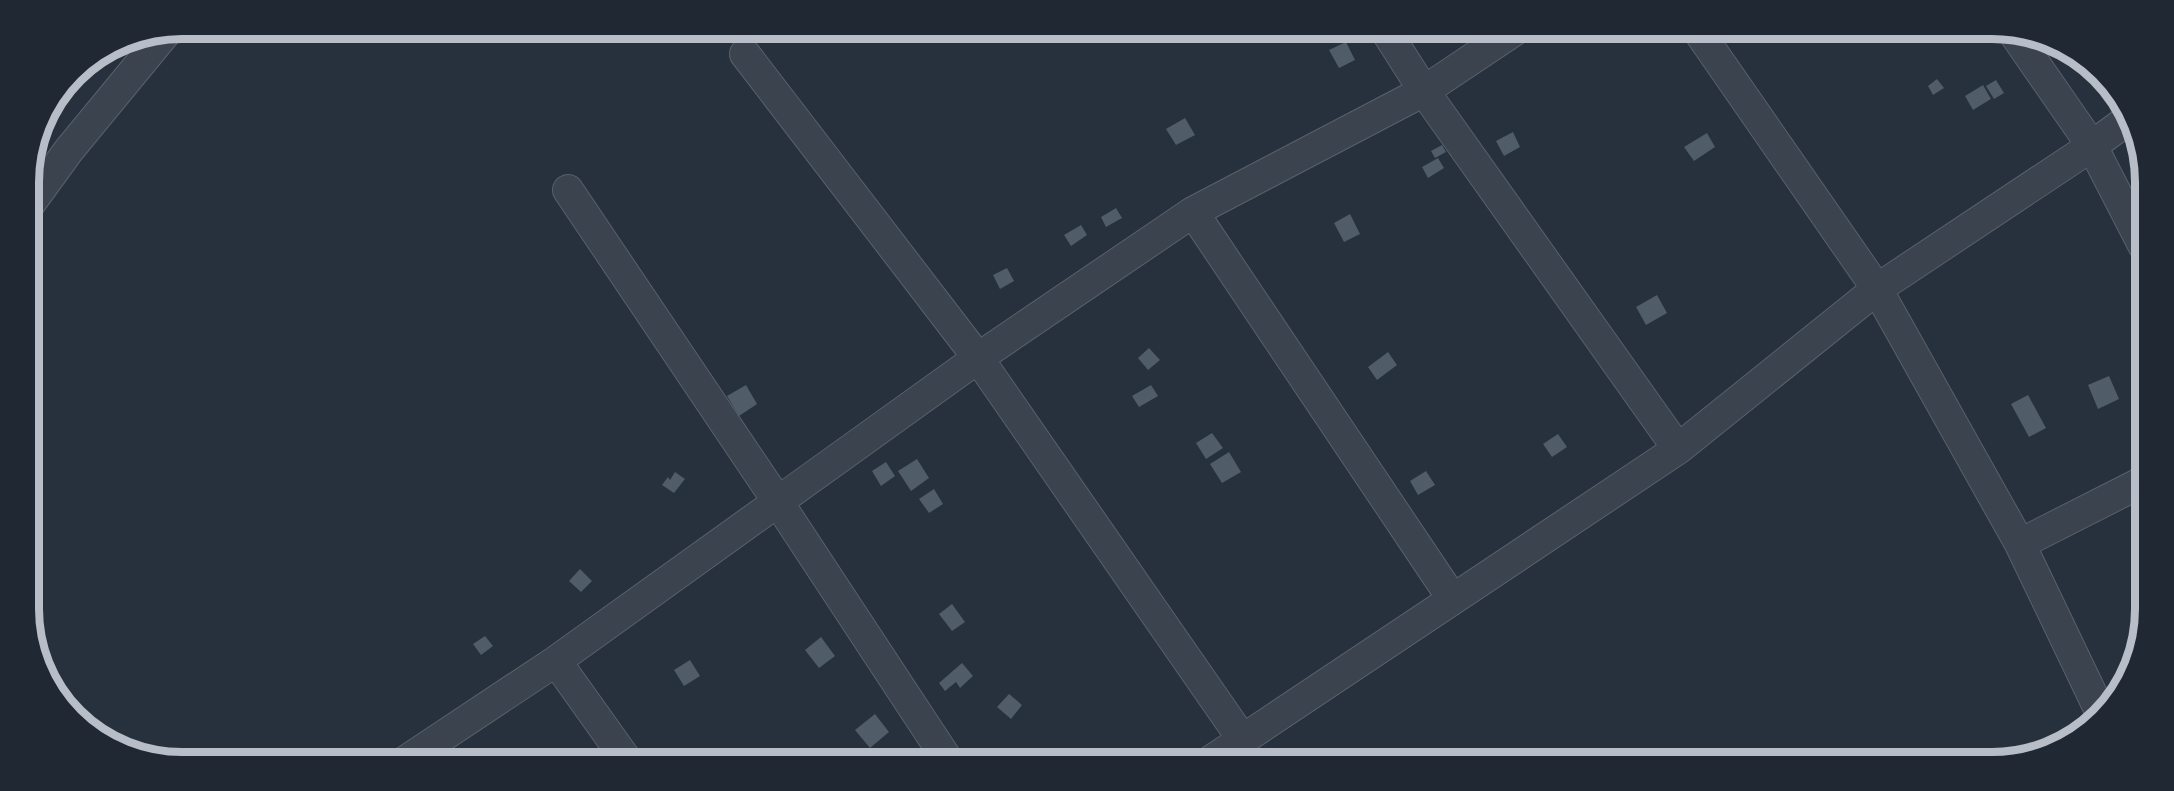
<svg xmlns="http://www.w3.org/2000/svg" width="2174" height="791" viewBox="0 0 2174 791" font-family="Manrope,sans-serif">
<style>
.building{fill:#505c68}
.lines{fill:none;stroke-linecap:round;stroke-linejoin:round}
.street-casing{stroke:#58616b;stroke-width:32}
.street{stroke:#3a434e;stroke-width:30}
.rim{fill:none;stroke:#b7bec8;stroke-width:8}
</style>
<rect width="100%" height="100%" fill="#27313d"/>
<path class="building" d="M 1346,42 L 1355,60 L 1339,68 L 1329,50 Z
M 1937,79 L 1944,88 L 1933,95 L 1928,86 Z
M 1996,80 L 2004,93 L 1994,99 L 1986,86 Z
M 1983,85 L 1991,99 L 1973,110 L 1965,96 Z
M 1185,118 L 1195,135 L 1176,145 L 1166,129 Z
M 1513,132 L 1520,147 L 1504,156 L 1496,141 Z
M 1707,133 L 1715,147 L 1694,161 L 1684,147 Z
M 1442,145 L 1446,152 L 1435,158 L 1431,151 Z
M 1438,158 L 1444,168 L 1428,178 L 1422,167 Z
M 1116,208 L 1122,218 L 1106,227 L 1101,217 Z
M 1350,214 L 1360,234 L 1344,242 L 1334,223 Z
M 1081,225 L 1087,235 L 1071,246 L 1064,235 Z
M 1007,268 L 1014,281 L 1000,289 L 993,275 Z
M 1657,295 L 1667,313 L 1646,325 L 1636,307 Z
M 1149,348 L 1160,360 L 1148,370 L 1138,358 Z
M 1388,352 L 1397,365 L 1377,380 L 1368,367 Z
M 2109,376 L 2119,399 L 2098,409 L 2088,385 Z
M 746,385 L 757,404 L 739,416 L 727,396 Z
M 1151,385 L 1158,396 L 1139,407 L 1132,396 Z
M 2028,395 L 2046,428 L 2029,437 L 2011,404 Z
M 1212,433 L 1223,448 L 1206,459 L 1196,443 Z
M 1558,434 L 1567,447 L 1552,457 L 1543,444 Z
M 1229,452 L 1241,472 L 1222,483 L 1210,464 Z
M 917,459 L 929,478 L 911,491 L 898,471 Z
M 886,462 L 895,476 L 881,486 L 872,471 Z
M 1426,471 L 1435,485 L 1418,495 L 1410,481 Z
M 675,472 L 685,479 L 674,493 L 662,485 L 668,477 L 670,480 Z
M 934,489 L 943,504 L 929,513 L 919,499 Z
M 580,569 L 592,581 L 581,592 L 569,581 Z
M 952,604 L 965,622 L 952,631 L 939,614 Z
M 485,636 L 493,646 L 481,655 L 473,644 Z
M 821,637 L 835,656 L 819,668 L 805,650 Z
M 690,660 L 700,676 L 684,686 L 674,670 Z
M 962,663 L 973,676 L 960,688 L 956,682 L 945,691 L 939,683 Z
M 1009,694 L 1022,705 L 1011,719 L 997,707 Z
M 875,714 L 889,732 L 870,748 L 855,730 Z
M 1004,753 L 1010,762 L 989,762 Z"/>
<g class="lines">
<defs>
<path id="street" d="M 1384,28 L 1424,91 L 1678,449
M 1696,28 L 1877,289 L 2020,544 L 2100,711
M 2013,32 L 2092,146 L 2143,245
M 745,54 L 978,358 L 1243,740 L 1229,753
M 568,190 L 778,502 L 949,762
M 29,205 L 69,150 L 167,31
M 1193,212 L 1452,598
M 2020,544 L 2140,483
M 556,661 L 628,762
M 404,762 L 556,661 L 978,358 L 1193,212 L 1424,91 L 1518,28
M 1209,762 L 1678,449 L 1877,289 L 2092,146 L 2126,121"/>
</defs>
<use href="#street" class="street-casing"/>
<use href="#street" class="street"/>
</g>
<path d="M0 0H2174V791H0ZM182 39H1992A143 143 0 0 1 2135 182V609A143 143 0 0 1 1992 752H182A143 143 0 0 1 39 609V182A143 143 0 0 1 182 39Z" fill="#1f2833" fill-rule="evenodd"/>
<path class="rim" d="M182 39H1992A143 143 0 0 1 2135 182V609A143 143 0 0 1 1992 752H182A143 143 0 0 1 39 609V182A143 143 0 0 1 182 39Z"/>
</svg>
